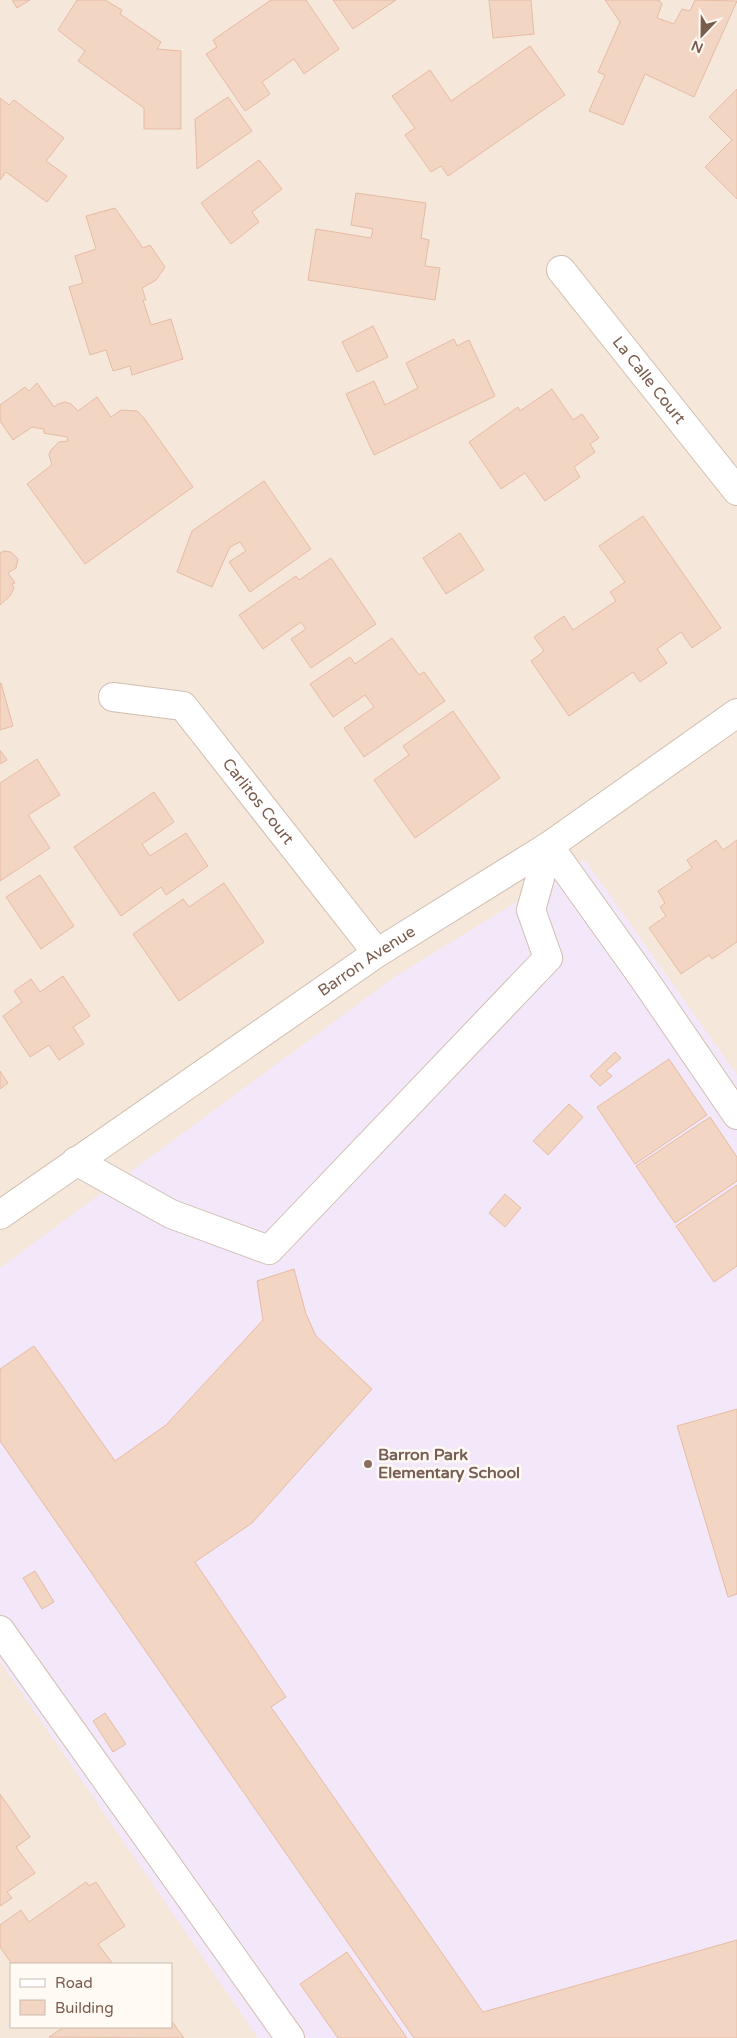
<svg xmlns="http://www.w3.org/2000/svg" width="737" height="2038" viewBox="0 0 737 2038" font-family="'Varela Round',sans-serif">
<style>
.residential{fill:#f5e8da;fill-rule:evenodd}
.education{fill:#f3e8fa}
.building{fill:#f3d5c3;stroke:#e6bba3}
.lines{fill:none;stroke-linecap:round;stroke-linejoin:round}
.minor-casing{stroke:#d1beb0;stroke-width:30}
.minor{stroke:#fff;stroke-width:28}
.education-dot{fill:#8d6e63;stroke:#fffaf3;stroke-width:2}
.labels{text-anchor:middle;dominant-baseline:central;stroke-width:5;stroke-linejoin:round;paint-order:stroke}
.street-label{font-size:16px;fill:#7a5c4d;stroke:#fffaf3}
.education-label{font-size:16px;font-weight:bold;fill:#785e54;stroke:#fffaf3;text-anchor:start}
</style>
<rect width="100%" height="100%" fill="#fdf6ec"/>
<path class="residential" d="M 0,0 L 737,0 L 737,2038 L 0,2038 ZM 11,1964 L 171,1964 L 171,2027 L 11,2027 Z"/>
<path class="education" d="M 585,860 L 737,1075 L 737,2038 L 258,2038 L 0,1661 L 0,1268 L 396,976 Z"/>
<path class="building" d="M 12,0 L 30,0 L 17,8 Z
M 77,0 L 105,0 L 122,10 L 120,14 L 161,42 L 157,49 L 181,51 L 181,129 L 144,129 L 144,108 L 78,61 L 85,51 L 58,30 Z
M 271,0 L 306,0 L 339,49 L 304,74 L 294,59 L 262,82 L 270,94 L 245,111 L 206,54 L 217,47 L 213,40 Z
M 333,0 L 396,0 L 353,29 Z
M 489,0 L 531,0 L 534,34 L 493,38 Z
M 605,0 L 659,0 L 662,4 L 657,18 L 674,24 L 682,9 L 690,11 L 695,0 L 737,1 L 694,97 L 645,74 L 623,125 L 589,111 L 605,75 L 598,72 L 620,22 Z
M 530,46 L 565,95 L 448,176 L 441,166 L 431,172 L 405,135 L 415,128 L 392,96 L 430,70 L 451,101 Z
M 737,89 L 737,199 L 705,167 L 732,140 L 709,117 Z
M 228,97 L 252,131 L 197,169 L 195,119 Z
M 0,98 L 9,105 L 14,100 L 64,138 L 46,161 L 67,176 L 47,202 L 6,172 L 0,180 Z
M 259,160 L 282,189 L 252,212 L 259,222 L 231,244 L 201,203 Z
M 356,193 L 426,203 L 421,238 L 429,240 L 425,266 L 440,268 L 435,300 L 308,280 L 316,229 L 371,238 L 373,229 L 351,225 Z
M 115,208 L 143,248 L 150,245 L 165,267 L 156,280 L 142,288 L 146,300 L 143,300 L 151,325 L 171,319 L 183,359 L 132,375 L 130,366 L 113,371 L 106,350 L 90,355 L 69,287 L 83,283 L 75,256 L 96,249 L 86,216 Z
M 373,326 L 388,357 L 357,372 L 342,342 Z
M 454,339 L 457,346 L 469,340 L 495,396 L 374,455 L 346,394 L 374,381 L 385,405 L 418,388 L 406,363 Z
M 37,383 L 54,407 L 58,404 L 65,402 L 71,404 L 78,411 L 97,397 L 111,417 L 121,410 L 137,411 L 144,418 L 193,487 L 85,564 L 27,484 L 52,465 L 49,455 L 51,450 L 59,442 L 68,441 L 67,437 L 44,433 L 44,429 L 32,427 L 13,440 L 0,421 L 0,405 L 25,387 L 29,391 Z
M 552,389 L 573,420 L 582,414 L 599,438 L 590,444 L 595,452 L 574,467 L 580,477 L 545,501 L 525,473 L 501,489 L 469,442 L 518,407 L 520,411 Z
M 264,481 L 311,549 L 250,592 L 229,562 L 246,551 L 240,542 L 230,547 L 212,587 L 177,572 L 192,531 Z
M 643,516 L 721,628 L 692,648 L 681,632 L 657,649 L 667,663 L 640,682 L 633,672 L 569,716 L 531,661 L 544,651 L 534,637 L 564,616 L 573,630 L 616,601 L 610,592 L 625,582 L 599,546 Z
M 460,533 L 484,570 L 446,594 L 423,558 Z
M 4,551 L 11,552 L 18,559 L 16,568 L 8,573 L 15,583 L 12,584 L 14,588 L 10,596 L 0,605 L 0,553 Z
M 331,558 L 376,624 L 311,668 L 291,639 L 306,629 L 301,622 L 263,649 L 239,615 L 296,576 L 299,580 Z
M 392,638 L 419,675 L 424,672 L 445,701 L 364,757 L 344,728 L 374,707 L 365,695 L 333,717 L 310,684 L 350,657 L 355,664 Z
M 0,683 L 1,683 L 13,726 L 0,730 Z
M 453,711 L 500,778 L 415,838 L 374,780 L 409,755 L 403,746 Z
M 0,750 L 7,760 L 0,764 Z
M 37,759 L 60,795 L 28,815 L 50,848 L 0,881 L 0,783 Z
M 154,792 L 174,822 L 142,844 L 150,856 L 186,833 L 208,866 L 166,895 L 161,887 L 121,916 L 74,847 Z
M 716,840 L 723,850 L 737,840 L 737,942 L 712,959 L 709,955 L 681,974 L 649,928 L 666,916 L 660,907 L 665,903 L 658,891 L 692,868 L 687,860 Z
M 40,875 L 74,926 L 41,949 L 6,897 Z
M 224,883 L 264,942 L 179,1001 L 133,934 L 183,899 L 189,907 Z
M 63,976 L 90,1016 L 73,1027 L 84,1044 L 59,1060 L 49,1045 L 30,1057 L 3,1016 L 22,1002 L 14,991 L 31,979 L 40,992 Z
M 615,1052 L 621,1058 L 606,1071 L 612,1076 L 600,1086 L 590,1076 Z
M 669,1059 L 707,1115 L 635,1164 L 597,1107 Z
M 0,1071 L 8,1083 L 0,1089 Z
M 569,1104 L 583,1117 L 548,1155 L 533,1141 Z
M 710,1117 L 737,1157 L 737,1181 L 675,1223 L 636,1166 Z
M 737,1185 L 737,1266 L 714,1282 L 676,1226 Z
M 505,1194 L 521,1208 L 505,1227 L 489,1213 Z
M 294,1269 L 306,1314 L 316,1336 L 372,1389 L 252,1523 L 195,1562 L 286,1697 L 271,1707 L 483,2012 L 737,1940 L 737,2038 L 414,2038 L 0,1441 L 0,1369 L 34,1346 L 115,1461 L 166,1425 L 263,1320 L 257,1281 Z
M 737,1409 L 737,1594 L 728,1597 L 677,1426 Z
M 35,1571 L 54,1602 L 42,1609 L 23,1578 Z
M 105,1713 L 126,1744 L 113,1752 L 93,1721 Z
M 0,1794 L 30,1837 L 16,1847 L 35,1873 L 7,1892 L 12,1898 L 0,1906 Z
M 86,1882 L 89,1886 L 96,1882 L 125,1926 L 98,1944 L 113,1964 L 12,1964 L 0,1947 L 0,1925 L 21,1910 L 29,1922 Z
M 347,1952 L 407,2038 L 338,2038 L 300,1984 Z
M 171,2020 L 184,2038 L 49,2037 L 64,2027 L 171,2027 Z"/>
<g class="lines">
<defs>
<g id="minor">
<path id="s1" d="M 561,270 L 737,491"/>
<path id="s2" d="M 113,697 L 183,706 L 377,953"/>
<path d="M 549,846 L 644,979 L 737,1115"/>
<path d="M 76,1161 L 171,1214 L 269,1250 L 548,958 L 531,910 L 549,846"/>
<path id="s3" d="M 0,1215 L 377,953 L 549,846 L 737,713"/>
<path d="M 0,1630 L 290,2038"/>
</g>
</defs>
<use href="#minor" class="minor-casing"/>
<use href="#minor" class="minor"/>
</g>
<circle class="education-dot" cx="368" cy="1464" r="5"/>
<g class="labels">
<g class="street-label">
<text stroke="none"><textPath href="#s1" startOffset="141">La Calle Court</textPath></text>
<text stroke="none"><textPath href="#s2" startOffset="192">Carlitos Court</textPath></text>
<text stroke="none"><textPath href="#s3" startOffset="446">Barron Avenue</textPath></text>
</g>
<g class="education-label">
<text x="378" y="1455">Barron Park<tspan x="378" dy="18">Elementary School</tspan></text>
</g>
</g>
<rect x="10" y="1963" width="162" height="65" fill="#fffaf3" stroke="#cabbb1"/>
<rect x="20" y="1979" width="25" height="8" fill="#ffffff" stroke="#cabbb1"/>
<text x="55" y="1988" font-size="15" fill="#7a5c4d">Road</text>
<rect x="20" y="2000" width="25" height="15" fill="#f3d5c3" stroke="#cabbb1"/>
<text x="55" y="2013" font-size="15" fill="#7a5c4d">Building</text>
<g transform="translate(702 35) rotate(202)" stroke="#fffaf3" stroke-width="4" paint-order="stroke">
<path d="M0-4L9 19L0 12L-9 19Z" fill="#7a5c4d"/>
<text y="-8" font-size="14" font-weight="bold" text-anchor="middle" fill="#7a5c4d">N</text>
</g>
</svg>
